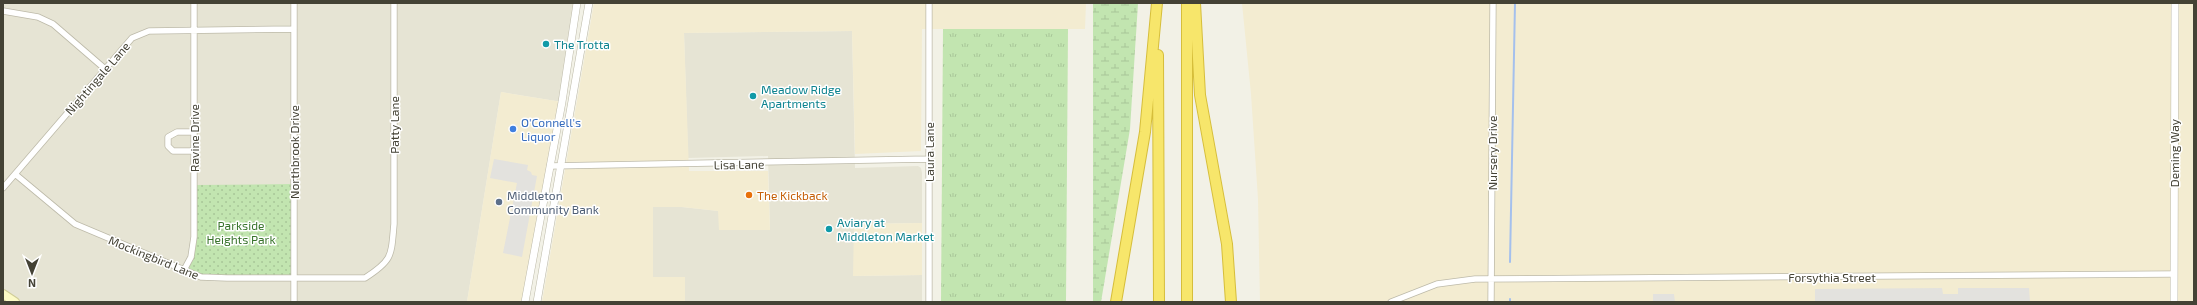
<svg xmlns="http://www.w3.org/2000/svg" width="2197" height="305" viewBox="0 0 2197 305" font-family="'Exo 2',sans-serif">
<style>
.residential{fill:#e6e4d4}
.commercial{fill:#f3ecd1}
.grass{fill:url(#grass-tufts)}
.wetland{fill:url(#wetland-marsh)}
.park{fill:url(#park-dots)}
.parking{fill:#e3e2de}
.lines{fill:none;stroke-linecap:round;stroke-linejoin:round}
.stream{stroke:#a4c0ed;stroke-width:2}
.minor-casing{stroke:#bdbaa9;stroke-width:7}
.tertiary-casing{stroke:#bdbaa9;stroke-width:8}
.secondary-casing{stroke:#d0cd97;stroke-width:10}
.motorway-casing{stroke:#d6be3b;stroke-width:12}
.minor{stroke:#fff;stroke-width:5.5}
.tertiary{stroke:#fff;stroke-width:7}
.secondary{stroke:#fcfac6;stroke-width:8}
.motorway{stroke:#f7e66b;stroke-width:10}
.culture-dot{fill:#0f9aa8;stroke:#fff;stroke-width:1.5}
.shop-dot{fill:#3f7fe0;stroke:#fff;stroke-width:1.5}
.food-dot{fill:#e8710a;stroke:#fff;stroke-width:1.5}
.service-dot{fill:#5c6f8a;stroke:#fff;stroke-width:1.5}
.labels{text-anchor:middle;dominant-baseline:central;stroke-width:3;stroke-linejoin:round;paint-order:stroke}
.culture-label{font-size:12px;fill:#0d838f;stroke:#fff;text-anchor:start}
.street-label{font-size:12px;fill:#444235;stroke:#fff}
.shop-label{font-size:12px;fill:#366cbe;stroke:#fff;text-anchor:start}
.service-label{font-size:12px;fill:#4e5e75;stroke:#fff;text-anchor:start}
.food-label{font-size:12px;fill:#c56008;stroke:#fff;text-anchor:start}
.park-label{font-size:12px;fill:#38732b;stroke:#fff}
</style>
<defs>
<pattern id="grass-tufts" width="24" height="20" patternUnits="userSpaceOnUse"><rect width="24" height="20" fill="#c2e5b0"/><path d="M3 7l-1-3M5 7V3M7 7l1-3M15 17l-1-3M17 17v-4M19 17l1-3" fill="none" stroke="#a8c698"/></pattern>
<pattern id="wetland-marsh" width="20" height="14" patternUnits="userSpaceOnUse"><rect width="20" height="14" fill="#c2e5b0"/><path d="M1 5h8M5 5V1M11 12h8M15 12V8" fill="none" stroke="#a8c698"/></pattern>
<pattern id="park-dots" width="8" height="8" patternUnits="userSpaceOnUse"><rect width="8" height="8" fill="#c2e5b0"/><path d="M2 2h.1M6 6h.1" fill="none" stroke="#a8c698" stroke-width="1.8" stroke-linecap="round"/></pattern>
</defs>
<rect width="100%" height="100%" fill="#f2f1e6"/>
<path class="residential" d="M 3,3 L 575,3 L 562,102 L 501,92 L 467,302 L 3,302 Z
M 852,31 L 855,168 L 918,166 L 921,168 L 922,173 L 922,223 L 854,224 L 854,276 L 922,275 L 922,302 L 685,302 L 685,277 L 653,277 L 653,207 L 682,207 L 719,211 L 719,230 L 770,229 L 768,156 L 688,158 L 684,33 Z"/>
<path class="commercial" d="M 594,3 L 1086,3 L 1085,29 L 922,29 L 921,151 L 855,154 L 852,31 L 684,33 L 689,171 L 768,171 L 770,230 L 719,230 L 718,211 L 682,207 L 653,207 L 653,277 L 685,277 L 685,302 L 542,302 Z
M 1242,3 L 2194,3 L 2194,302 L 1260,302 L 1258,199 L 1251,94 Z
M 501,92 L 562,102 L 525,302 L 467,302 Z
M 922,223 L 922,275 L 853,276 L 854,224 Z"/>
<path class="grass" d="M 943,29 L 1068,29 L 1066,302 L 941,302 Z"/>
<path class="wetland" d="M 1093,3 L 1138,3 L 1130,129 L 1101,302 L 1093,302 Z"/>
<path class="park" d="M 294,184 L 294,278 L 204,278 L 184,270 L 191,257 L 194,185 Z"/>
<path class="parking" d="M 494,159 L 528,165 L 527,170 L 531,172 L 532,175 L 537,176 L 522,257 L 503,253 L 517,183 L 490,178 Z
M 1942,288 L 1943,294 L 1958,294 L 1958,288 L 2029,288 L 2030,302 L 1815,302 L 1815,289 Z
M 1653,294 L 1674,294 L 1675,302 L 1653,302 Z"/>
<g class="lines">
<path class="stream" d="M 1510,262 L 1515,3
M 1510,299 L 1510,302"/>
<defs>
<path id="minor" d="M 3,11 L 38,17 L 53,24 L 104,68
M 194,132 L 177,132 L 168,137 L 168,146 L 173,151 L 194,151
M 550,166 L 929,159
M 15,174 L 75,224 L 201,277 L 227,278 L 365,278 C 393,260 391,256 394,224 L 394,3
M 3,188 L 132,38 L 149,31 L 294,29
M 184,270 L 191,257 L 194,237 L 194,3
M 294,302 L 294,3
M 929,302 L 929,3
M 1391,302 L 1437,284 L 1475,279 L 2173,274
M 1491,302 L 1493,3"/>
<path id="tertiary" d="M 525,302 L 562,102 L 577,3
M 537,302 L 589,3
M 2174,302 L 2175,3"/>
<path id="secondary" d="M 3,294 L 15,302"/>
<path id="motorway" d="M 1195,3 L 1200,95 L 1227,244 L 1231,302
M 1158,55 L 1159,302
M 1116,302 L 1145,132 L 1157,3
M 1187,302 L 1187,3"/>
</defs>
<use href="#minor" class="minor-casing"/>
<use href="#tertiary" class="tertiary-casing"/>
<use href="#secondary" class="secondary-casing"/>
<use href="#motorway" class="motorway-casing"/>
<use href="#minor" class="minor"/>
<use href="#tertiary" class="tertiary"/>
<use href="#secondary" class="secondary"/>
<use href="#motorway" class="motorway"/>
</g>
<g class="culture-dot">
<circle cx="546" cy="44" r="4"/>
<circle cx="753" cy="96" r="4"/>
<circle cx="829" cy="229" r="4"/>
</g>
<circle class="shop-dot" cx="513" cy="129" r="4"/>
<circle class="food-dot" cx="749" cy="195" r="4"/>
<circle class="service-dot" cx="499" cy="202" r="4"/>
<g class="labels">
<g class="culture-label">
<text x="554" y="44">The Trotta</text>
<text x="761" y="89">Meadow Ridge<tspan x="761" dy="14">Apartments</tspan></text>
<text x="837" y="222">Aviary at<tspan x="837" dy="14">Middleton Market</tspan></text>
</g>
<g class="street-label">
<text transform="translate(97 78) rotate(-49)">Nightingale Lane</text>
<text transform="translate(394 125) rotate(-90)">Patty Lane</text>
<text transform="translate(194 138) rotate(-90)">Ravine Drive</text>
<text transform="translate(294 152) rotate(-90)">Northbrook Drive</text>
<text transform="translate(929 152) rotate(-90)">Laura Lane</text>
<text transform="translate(1492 153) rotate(-90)">Nursery Drive</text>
<text transform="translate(2174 153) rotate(-90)">Deming Way</text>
<text transform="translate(739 164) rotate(-1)">Lisa Lane</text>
<text transform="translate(154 257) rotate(22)">Mockingbird Lane</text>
<text x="1832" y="277">Forsythia Street</text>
</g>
<g class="shop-label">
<text x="521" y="122">O'Connell's<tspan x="521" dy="14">Liquor</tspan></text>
</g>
<g class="service-label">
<text x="507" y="195">Middleton<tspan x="507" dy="14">Community Bank</tspan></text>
</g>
<g class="food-label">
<text x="757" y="195">The Kickback</text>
</g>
<g class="park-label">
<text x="241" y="225">Parkside<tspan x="241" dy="14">Heights Park</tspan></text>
</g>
</g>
<rect width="2197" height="305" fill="none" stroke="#444235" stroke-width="8"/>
<g transform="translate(32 273) rotate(180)" stroke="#ffffff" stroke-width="3" paint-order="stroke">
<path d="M0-3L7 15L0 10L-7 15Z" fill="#444235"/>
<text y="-6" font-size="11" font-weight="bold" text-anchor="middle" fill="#444235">N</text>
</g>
</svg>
